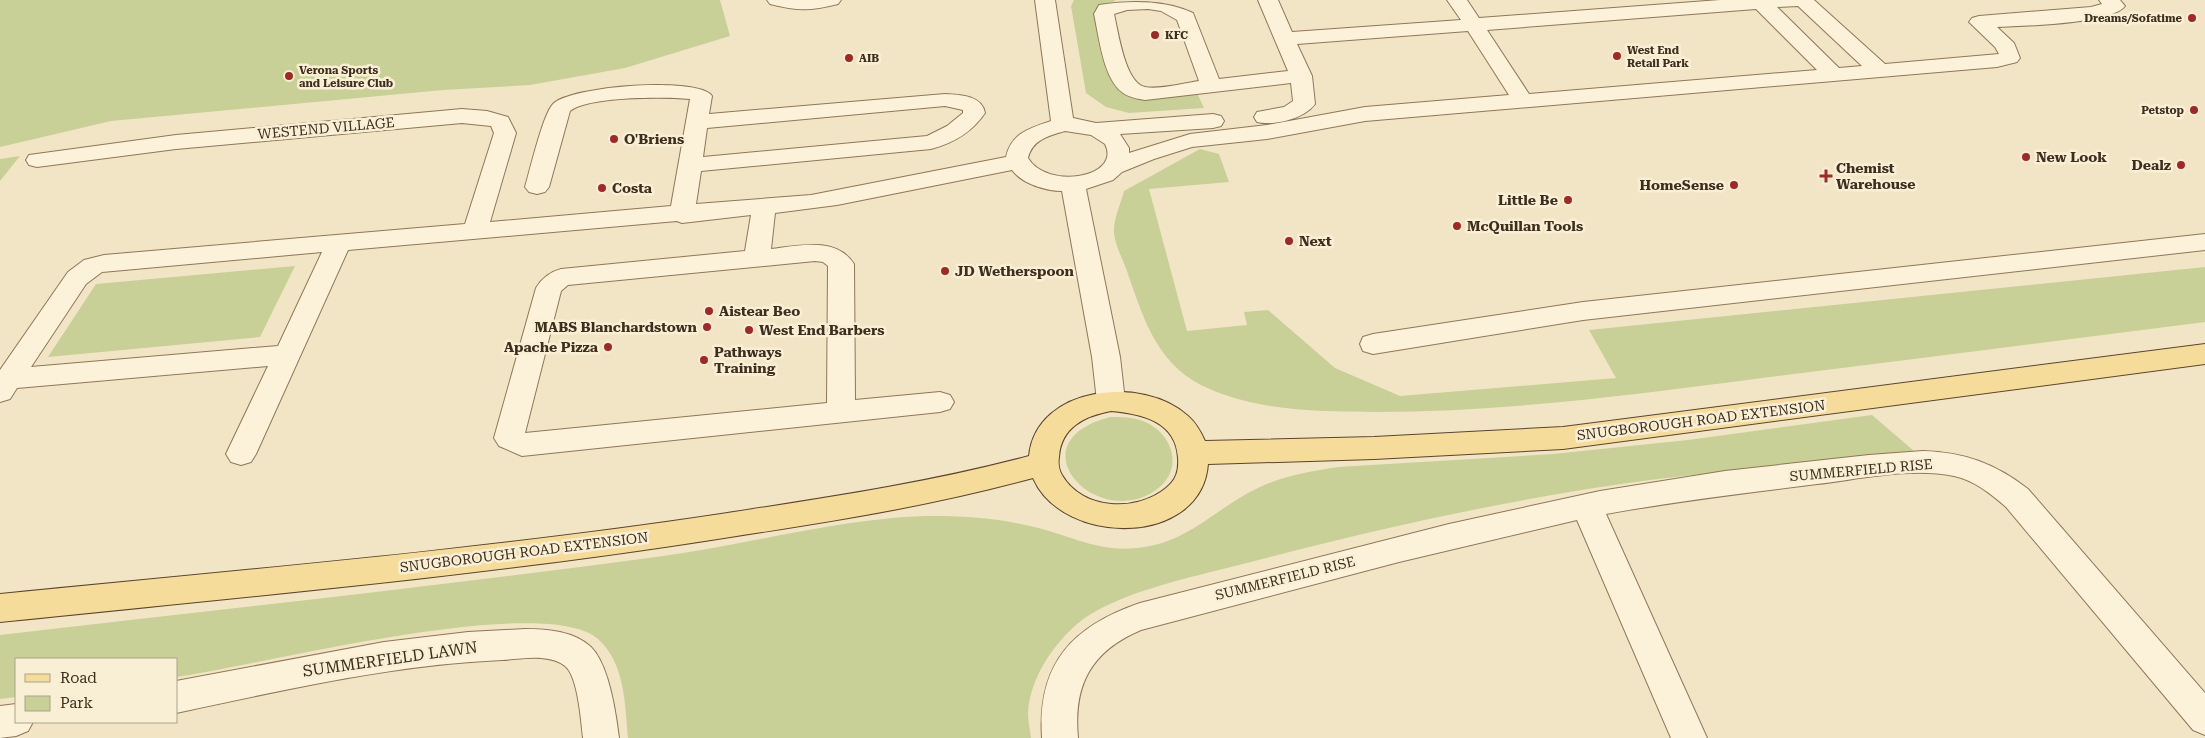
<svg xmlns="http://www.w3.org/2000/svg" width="2205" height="738" viewBox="0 0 2205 738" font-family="'Roboto Serif',serif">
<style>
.green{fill:#c8d098}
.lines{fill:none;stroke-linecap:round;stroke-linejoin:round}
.minor-casing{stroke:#8e7759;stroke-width:2}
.major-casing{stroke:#5b442e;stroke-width:2}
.minor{fill:#fbf2d9;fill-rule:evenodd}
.major{fill:#f6dc9b;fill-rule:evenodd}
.poi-dot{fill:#a12825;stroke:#f8efd5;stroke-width:2}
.labels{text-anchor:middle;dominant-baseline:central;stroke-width:5;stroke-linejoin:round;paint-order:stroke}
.far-poi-label{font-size:11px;font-weight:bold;fill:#3d2e1e;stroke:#f8efd5;text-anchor:start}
.street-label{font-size:14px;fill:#3d2e1e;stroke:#f8efd5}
.poi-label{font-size:14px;font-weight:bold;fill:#3d2e1e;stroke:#f8efd5;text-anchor:start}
.near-street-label{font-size:16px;fill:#3d2e1e;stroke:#f8efd5}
</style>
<rect width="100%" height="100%" fill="#f1e5c5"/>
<path class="green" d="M 0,0 L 720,0 L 730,36 L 625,68 L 530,85 L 443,90 L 111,121 L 0,147 Z
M 1074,0 L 1116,0 L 1099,10 L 1128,91 L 1197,93 L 1204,108 L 1129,113 L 1106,107 L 1086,93 L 1071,6 Z
M 1200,149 L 1219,154 L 1229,182 L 1149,189 L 1187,331 L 1247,325 L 1244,312 L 1268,310 L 1335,368 L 1400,396 L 1616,378 L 1589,330 L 2205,267 L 2205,322 C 2055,341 1905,360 1755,379 C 1630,395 1503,412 1377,412 C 1321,411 1265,412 1212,390 C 1159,369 1145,323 1128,274 C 1124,261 1115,246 1114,233 C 1113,220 1121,203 1124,191 Z
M 20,156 L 0,181 L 0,159 Z
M 295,266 L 260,337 L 48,357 L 96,284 Z
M 1872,415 L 1914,451 C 1829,460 1743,469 1658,479 C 1517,497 1376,529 1239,565 C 1192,577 1114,593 1077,624 C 1052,646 1030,679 1028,713 C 1028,721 1030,730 1031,738 L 628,738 C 625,704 625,663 598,639 C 543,591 254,667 176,677 L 176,659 L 16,659 L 16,697 L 0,699 L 0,635 C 219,610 438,586 656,557 C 735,547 813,525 893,518 C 937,514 987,516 1030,526 C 1075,536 1102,556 1150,546 C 1192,538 1221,505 1258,488 C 1282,476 1312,471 1338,467 L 1553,454 L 1688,440 Z
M 1110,417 C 1121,417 1133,417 1143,421 C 1173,433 1185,469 1156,490 C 1096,532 1013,442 1110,417 Z"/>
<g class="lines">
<defs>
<path id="minor" d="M 767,0 L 841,0 L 838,4 C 810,11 798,11 770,4 Z
M 1035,0 L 1055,0 L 1073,118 L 1096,123 L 1213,114 L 1221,116 L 1224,121 L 1221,126 L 1213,128 L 1120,134 L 1129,148 L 1129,153 L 1190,134 L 1267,125 L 1365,107 L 1509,95 L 1468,31 L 1297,44 L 1312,76 L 1315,104 C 1304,119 1274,126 1257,122 L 1254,117 L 1257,112 L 1284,107 L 1293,101 L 1291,83 L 1145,100 C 1138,99 1129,97 1123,93 C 1103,79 1099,36 1094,14 L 1099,5 C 1129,0 1166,0 1193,13 L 1219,79 L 1288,71 L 1258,0 L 1278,0 L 1292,32 L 1461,20 L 1447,0 L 1467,0 L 1479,18 L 1720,0 L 1814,0 L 1885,64 L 1999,54 L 1995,47 L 1969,22 L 1972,18 L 1979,16 L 2091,7 L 2102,4 L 2099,0 L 2120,0 L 2125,6 C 2112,24 2021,26 1997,27 L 2014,43 L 2020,58 L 2017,62 L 1997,67 L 1365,121 L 1267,139 L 1192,147 L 1154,159 L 1122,172 L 1113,180 L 1086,189 L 1120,357 L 1125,401 L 1121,408 L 1111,411 L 1101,408 L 1097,401 L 1092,357 L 1062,191 C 1046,191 1022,184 1012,170 L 837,205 L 775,213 L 771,249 C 798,246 836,236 854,264 L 855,400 L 940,392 L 950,395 L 954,402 L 950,409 L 940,412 L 522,456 L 499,446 L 494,438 L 536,288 C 542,278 550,272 561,269 L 745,251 L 751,215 L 682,223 L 677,221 L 348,250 L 256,454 L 251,462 L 241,465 L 231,462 L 226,454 L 268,366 L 17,388 L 10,399 L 0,402 L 0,370 L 68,272 L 84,260 L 104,255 L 465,224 L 494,133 L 491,126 L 462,123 L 176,149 L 37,167 L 29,165 L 26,160 L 29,155 L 176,135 L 462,109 L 487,111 L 508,117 L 516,133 L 490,222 L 671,206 L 690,99 C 664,97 590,96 570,111 L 549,187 L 545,192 L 537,194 L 529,192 L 525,187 C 530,170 543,114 553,104 C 570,86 698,76 712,96 L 709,114 L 945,94 C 960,95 982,95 985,113 C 972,132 954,143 931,149 L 701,171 L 696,204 L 811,195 L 1006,157 C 1011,133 1030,128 1051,121 ZM 1798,6 L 1862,66 L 1839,68 L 1777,7 ZM 1148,9 L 1161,11 L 1177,20 L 1199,81 C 1185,83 1158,90 1145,87 C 1125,83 1118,31 1114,14 L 1127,10 ZM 1756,9 L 1817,70 L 1529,94 L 1487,30 ZM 945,106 L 963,110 L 963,113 L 947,126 L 927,136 L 703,157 L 707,128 ZM 1065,131 L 1091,135 L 1105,144 C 1122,178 1047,190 1028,158 C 1032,140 1048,136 1065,131 ZM 322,252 L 278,346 L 31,367 L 86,284 L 102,272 ZM 815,261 L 823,262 L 828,266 L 827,403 L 525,433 L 561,291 L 568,285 Z
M 2205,234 L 2205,250 L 1583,320 L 1373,354 L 1363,351 L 1360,344 L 1363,337 L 1373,334 L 1583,302 Z
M 1923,451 C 1964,452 1996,464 2028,489 L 2205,693 L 2205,735 L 2193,730 L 2006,507 C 1991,494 1974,480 1954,476 C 1910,467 1861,479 1817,484 C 1746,493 1676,501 1606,514 L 1707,738 L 1671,738 L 1577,520 L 1399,562 L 1141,630 C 1091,651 1073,685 1078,738 L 1042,738 C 1037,663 1073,626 1140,603 L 1449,524 L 1600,491 L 1725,471 L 1869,455 Z
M 525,629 C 547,629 574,631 591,647 C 609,665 616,713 619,738 L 583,738 C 581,721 578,676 565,666 C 549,653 521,659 502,660 C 391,665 284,690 176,713 L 176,681 L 384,642 L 468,632 Z
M 16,704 L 16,722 L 33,722 L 28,731 L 16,736 L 0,738 L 0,706 Z"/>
<path id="major" d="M 2205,344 L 2205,364 L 1563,449 L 1374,459 L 1208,464 C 1202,547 1063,547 1033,478 C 932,506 828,522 724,538 C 484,576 242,597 0,622 L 0,594 C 241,570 482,550 721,514 C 824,498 928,483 1029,456 C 1036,385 1144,375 1188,416 C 1196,423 1201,432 1205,441 L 1374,437 L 1563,427 ZM 1111,411 C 1142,414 1176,421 1178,458 C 1179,471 1176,480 1166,488 C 1137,512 1083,511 1062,475 C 1059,470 1058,463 1059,457 C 1061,427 1085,416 1111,411 Z"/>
</defs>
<use href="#minor" class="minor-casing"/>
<use href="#major" class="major-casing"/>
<use href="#minor" class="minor"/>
<use href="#major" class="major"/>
</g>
<g class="poi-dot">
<circle cx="2192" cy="18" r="5"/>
<circle cx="1155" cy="35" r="5"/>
<circle cx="1617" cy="56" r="5"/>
<circle cx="849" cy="58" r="5"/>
<circle cx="289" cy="76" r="5"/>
<circle cx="2194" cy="110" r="5"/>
<circle cx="614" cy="139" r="5"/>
<circle cx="2026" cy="157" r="5"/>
<circle cx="2181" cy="165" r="5"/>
<path d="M1823.5 168.5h5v5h5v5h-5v5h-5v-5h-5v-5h5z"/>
<circle cx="1734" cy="185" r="5"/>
<circle cx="602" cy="188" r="5"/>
<circle cx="1568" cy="200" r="5"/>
<circle cx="1457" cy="226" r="5"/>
<circle cx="1289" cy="241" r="5"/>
<circle cx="945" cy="271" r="5"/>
<circle cx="709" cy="311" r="5"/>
<circle cx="707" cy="327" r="5"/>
<circle cx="749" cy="330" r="5"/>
<circle cx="608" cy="347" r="5"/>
<circle cx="704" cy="360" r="5"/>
</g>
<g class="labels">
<g class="far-poi-label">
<text x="2182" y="18" text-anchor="end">Dreams/Sofatime</text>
<text x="1165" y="35">KFC</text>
<text x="1627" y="50">West End<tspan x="1627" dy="13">Retail Park</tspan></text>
<text x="859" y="58">AIB</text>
<text x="299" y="70">Verona Sports<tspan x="299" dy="13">and Leisure Club</tspan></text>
<text x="2184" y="110" text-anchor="end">Petstop</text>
</g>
<g class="street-label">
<text transform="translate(326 128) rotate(-5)">WESTEND VILLAGE</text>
<text transform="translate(1701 420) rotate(-7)">SNUGBOROUGH ROAD EXTENSION</text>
<text transform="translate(1861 470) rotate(-5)">SUMMERFIELD RISE</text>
<text transform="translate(524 552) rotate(-7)">SNUGBOROUGH ROAD EXTENSION</text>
<text transform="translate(1285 578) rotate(-14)">SUMMERFIELD RISE</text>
</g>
<g class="poi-label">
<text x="624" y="139">O'Briens</text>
<text x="2036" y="157">New Look</text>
<text x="2171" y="165" text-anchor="end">Dealz</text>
<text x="1836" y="168">Chemist<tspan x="1836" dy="16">Warehouse</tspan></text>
<text x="1724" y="185" text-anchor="end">HomeSense</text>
<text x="612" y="188">Costa</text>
<text x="1558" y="200" text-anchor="end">Little Be</text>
<text x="1467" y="226">McQuillan Tools</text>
<text x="1299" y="241">Next</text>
<text x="955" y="271">JD Wetherspoon</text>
<text x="719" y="311">Aistear Beo</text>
<text x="697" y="327" text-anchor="end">MABS Blanchardstown</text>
<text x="759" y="330">West End Barbers</text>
<text x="598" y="347" text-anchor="end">Apache Pizza</text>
<text x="714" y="352">Pathways<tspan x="714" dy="16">Training</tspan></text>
</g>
<g class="near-street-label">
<text transform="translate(390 659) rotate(-8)">SUMMERFIELD LAWN</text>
</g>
</g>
<rect x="15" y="658" width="162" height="65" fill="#f8efd5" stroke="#ada28c"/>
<rect x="25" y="674" width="25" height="8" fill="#f6dc9b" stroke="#ada28c"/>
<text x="60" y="683" font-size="15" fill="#3d2e1e">Road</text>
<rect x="25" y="696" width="25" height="15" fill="#c8d098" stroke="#ada28c"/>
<text x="60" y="708" font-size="15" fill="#3d2e1e">Park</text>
</svg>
